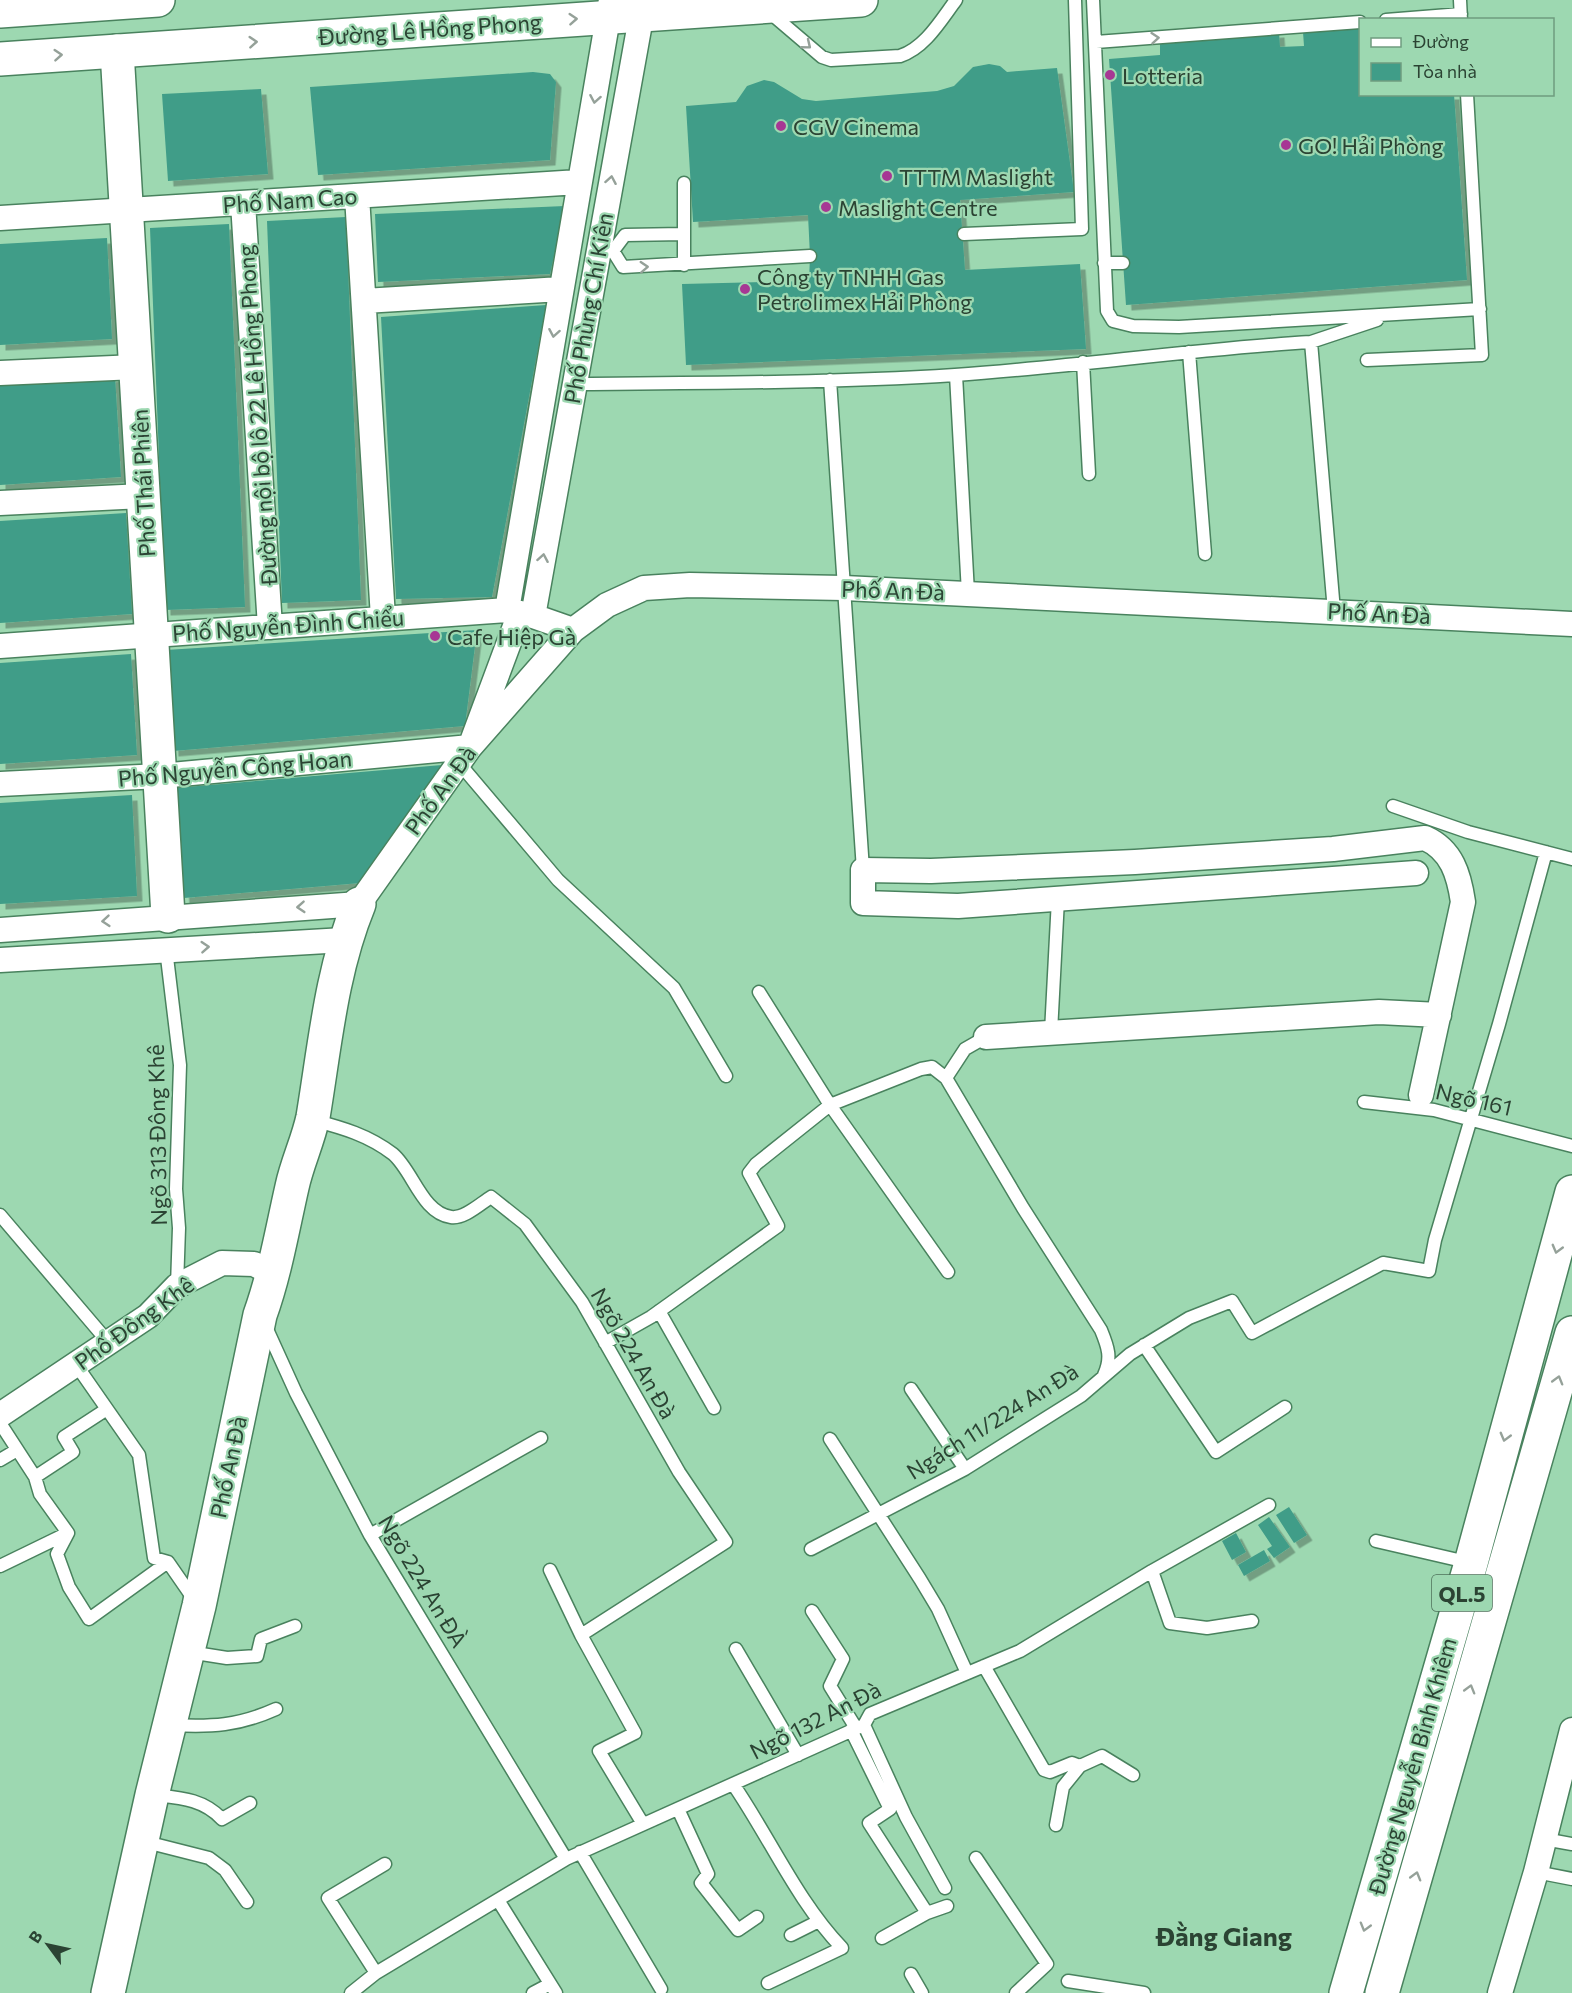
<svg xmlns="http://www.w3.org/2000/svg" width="1572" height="1993" viewBox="0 0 1572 1993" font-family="Commissioner,sans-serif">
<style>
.building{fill:#409d88;filter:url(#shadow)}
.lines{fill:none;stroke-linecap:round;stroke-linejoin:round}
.lane-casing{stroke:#49825e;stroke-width:15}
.street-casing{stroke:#49825e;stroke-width:27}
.secondary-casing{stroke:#49825e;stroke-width:36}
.primary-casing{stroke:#49825e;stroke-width:36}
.highway-casing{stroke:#49825e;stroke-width:36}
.lane{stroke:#fff;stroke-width:12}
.street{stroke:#fff;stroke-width:24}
.secondary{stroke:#fff;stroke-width:33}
.primary{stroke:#fff;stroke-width:33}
.highway{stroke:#fff;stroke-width:33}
.oneway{stroke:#95a199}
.poi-dot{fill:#a73794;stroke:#9dd8b1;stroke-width:2}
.labels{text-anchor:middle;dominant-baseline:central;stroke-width:4.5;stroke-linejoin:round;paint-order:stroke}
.shield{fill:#9dd8b1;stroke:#4d7059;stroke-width:1.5}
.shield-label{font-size:21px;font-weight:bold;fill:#2b4333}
.street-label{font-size:22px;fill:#2b4333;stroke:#9dd8b1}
.poi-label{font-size:22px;fill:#2b4333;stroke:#9dd8b1;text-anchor:start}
.quarter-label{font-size:26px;font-weight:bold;fill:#2b4333;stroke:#9dd8b1}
</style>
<defs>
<filter id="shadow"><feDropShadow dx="5.5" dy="5.5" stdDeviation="0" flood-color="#0004"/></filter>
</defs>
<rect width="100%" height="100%" fill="#9dd8b1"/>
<path class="building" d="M 1360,28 L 1360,94 L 1454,94 L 1467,280 L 1126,305 L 1109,59 L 1160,55 L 1160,40 L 1279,32 L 1280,47 L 1304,46 L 1303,32 Z
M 989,64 L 1000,66 L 1007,72 L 1057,68 L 1074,192 L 960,200 L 965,270 L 1080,264 L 1086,349 L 686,365 L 682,284 L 809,281 L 810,256 L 808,215 L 693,222 L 686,106 L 736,102 L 747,86 L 764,80 L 774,82 L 802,99 L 816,101 L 937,91 L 954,86 L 973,67 Z
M 533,72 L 550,74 L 556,82 L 550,160 L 318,175 L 310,87 Z
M 261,89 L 268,174 L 168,181 L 162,94 Z
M 565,206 L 550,274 L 378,282 L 375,214 Z
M 346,217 L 361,600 L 282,603 L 267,221 Z
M 229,224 L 245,607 L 165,610 L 150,228 Z
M 107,238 L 112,339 L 0,345 L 0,244 Z
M 546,305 L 492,597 L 396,599 L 381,317 Z
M 115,376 L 121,477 L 0,485 L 0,384 Z
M 126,513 L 132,614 L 0,623 L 0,521 Z
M 477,630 L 465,726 L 173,751 L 166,650 Z
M 131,654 L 137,755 L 0,764 L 0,663 Z
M 442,765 L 360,883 L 184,898 L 175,788 Z
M 132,795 L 137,896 L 0,904 L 0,803 Z
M 1289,1507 L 1307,1535 L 1294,1543 L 1276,1515 Z
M 1269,1517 L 1290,1547 L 1274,1558 L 1267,1549 L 1272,1546 L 1258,1525 Z
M 1236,1533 L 1246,1552 L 1232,1560 L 1222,1541 Z
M 1264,1550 L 1270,1561 L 1244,1576 L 1238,1565 Z"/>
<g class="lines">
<defs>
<path id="lane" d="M 1093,0 L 1107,311 L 1113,321 L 1133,326 L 1179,327 L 1480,309
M 1460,0 L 1461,20
M 768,11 L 822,57 L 831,60 L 900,56 C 925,48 941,20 956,0
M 1386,20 L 1461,14
M 1096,42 L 1360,22
M 684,183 L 684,265
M 964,234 L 1082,229 L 1075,0
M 613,251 L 623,267 L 810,256
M 605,252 L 613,251 L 625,235 L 683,234
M 1104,263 L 1123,263
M 1311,342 L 1377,320
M 1189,352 L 1205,554
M 1367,360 L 1482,355 L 1467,94
M 1083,362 L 1089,474
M 956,375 L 968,593
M 830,380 L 863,870
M 574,384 C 701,383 828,383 955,375 C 1074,367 1192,349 1311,342 L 1334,611
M 459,763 L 558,880 L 674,988 L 726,1076
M 1393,806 L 1468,832 L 1572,859
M 166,949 L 180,1065 L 176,1189 L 179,1228 L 177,1286
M 759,992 L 830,1105 L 948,1272
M 1051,1032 L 1058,899
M 946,1078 L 965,1049 L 986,1037
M 1364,1102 L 1434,1110 L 1572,1146
M 313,1120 C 343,1128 368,1135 393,1154 C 413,1171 422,1213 451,1217 C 464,1219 480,1204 491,1197 L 525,1224 L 582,1302 L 679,1472 L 726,1542 L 581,1635
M 0,1215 L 109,1343
M 659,1311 L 714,1408
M 266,1327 L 296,1393 L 370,1535 L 566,1859
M 605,1343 L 651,1317 L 778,1226 L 749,1173 L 756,1164 L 830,1105 L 921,1069 L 932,1067 L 946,1078 L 1023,1208 L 1101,1330 C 1108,1347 1112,1358 1104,1375
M 1144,1345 L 1216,1452 L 1285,1407
M 77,1366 L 139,1455 L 154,1558 L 168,1562 L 195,1601
M 911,1389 L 965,1469
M 0,1423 L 35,1477 L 40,1494 L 68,1533 L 57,1554 L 69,1587 L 89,1619 L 168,1562
M 830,1439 L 920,1579 L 938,1609 L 967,1673
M 0,1460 L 17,1450
M 35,1477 L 73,1452 L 64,1437 L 107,1409
M 370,1535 L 541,1438
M 1376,1541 L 1471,1563
M 811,1549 L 965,1469 L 1081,1396 L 1130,1354 L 1189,1318 L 1232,1301 L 1252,1333 L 1383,1263 L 1429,1271 L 1435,1240 L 1499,1024 L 1546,852
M 0,1566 L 68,1533
M 550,1570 L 581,1635 L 635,1733 L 599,1751 L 643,1824
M 1152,1571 L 1170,1623 L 1207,1628 L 1252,1621
M 812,1611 L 843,1659 L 830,1686 L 856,1728
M 736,1649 L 798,1755
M 189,1652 L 227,1658 L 257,1656 L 261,1639 L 295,1626
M 984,1666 L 1044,1770 L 1050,1772 L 1072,1763 L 1080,1766 L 1102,1756 L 1133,1775
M 171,1725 C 212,1727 238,1726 276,1709
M 864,1725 L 906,1817 L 945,1888
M 851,1730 L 890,1809 L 869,1823 L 927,1913 L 947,1906
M 733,1784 C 770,1838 797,1901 842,1948 L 768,1983
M 154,1795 C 181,1798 203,1799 222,1819 L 250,1803
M 678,1809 L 708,1874 L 701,1883 L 738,1930 L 757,1917
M 1056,1825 L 1063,1787 L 1080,1766
M 1544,1839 L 1572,1844
M 142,1841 L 209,1858 L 225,1870 L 247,1902
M 580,1852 L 661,1989
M 976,1858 L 1047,1964 L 1016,1993
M 1536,1872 L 1572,1879
M 498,1900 L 556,1993
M 791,1935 L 817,1922
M 882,1938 L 927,1913
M 376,1973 L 328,1898 L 385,1864
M 911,1974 L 922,1993
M 1068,1981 L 1144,1993
M 351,1993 L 376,1973 L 566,1859 L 864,1725 L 870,1714 L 1020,1651 L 1152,1571 L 1269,1505
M 533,1993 L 550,1984"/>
<path id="street" d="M 357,196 L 383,618
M 243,203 L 270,627
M 0,218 L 579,182
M 364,301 L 561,289
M 0,373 L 136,367
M 0,503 L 143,496
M 507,610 L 611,0
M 533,616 L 644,1
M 0,646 L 507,610 L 533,616 L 573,630
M 0,784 L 160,776 L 470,747 L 520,613
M 1416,873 L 958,906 L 863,903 L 863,870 L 931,871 L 1135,862 L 1333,849 L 1425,838 C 1452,850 1459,875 1463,902 L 1421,1095
M 0,930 L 359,904 L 470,747 L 573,630 L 607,605 L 644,588 L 690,585 L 844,588 L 1572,624
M 0,960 L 344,940
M 986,1037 L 1379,1012 L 1439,1015
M 0,1415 L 148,1316 L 177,1286 L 222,1263 L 254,1264 L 275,1275
M 1500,1993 L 1536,1872 L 1572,1730"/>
<path id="secondary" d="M 117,51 L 168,916
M 108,1993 L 152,1795 L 199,1606 L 260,1315 C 275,1273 282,1231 292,1187 C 297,1163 308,1141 313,1117 C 325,1045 331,972 359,904"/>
<path id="primary" d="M 0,11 L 158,0
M 0,59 L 861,0"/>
<path id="highway" d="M 1346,1993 L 1471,1563 L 1572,1192
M 1382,1993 L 1572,1333"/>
</defs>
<use href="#lane" class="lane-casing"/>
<use href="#street" class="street-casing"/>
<use href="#secondary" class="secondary-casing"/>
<use href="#primary" class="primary-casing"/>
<use href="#highway" class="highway-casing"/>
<use href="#lane" class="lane"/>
<use href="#street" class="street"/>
<use href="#secondary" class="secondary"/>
<use href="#primary" class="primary"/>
<use href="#highway" class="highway"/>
</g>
<defs><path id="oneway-chevron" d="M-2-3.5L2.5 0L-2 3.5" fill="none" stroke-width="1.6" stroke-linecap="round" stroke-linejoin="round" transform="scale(1.5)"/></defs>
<g class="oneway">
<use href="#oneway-chevron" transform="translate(573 19) rotate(-4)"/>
<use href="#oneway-chevron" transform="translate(1155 38) rotate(-5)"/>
<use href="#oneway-chevron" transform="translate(253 42) rotate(-4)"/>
<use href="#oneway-chevron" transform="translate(807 45) rotate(39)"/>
<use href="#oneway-chevron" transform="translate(58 55) rotate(-4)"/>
<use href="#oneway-chevron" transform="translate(595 99) rotate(100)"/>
<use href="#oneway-chevron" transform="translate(611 180) rotate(-80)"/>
<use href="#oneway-chevron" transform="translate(644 267) rotate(-3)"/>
<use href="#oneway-chevron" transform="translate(554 333) rotate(100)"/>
<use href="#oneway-chevron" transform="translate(543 558) rotate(-80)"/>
<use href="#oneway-chevron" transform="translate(301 907) rotate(176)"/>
<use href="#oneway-chevron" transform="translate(106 921) rotate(175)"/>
<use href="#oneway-chevron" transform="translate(205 947) rotate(-4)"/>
<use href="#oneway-chevron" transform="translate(1557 1249) rotate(105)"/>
<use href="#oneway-chevron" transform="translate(1558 1380) rotate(-74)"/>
<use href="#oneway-chevron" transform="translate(1505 1437) rotate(105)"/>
<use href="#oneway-chevron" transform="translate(1470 1689) rotate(-74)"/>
<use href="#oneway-chevron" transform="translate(1416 1876) rotate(-74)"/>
<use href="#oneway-chevron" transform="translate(1365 1927) rotate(106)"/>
</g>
<g class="poi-dot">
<circle cx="1110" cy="75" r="6"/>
<circle cx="781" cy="126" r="6"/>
<circle cx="1286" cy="145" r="6"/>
<circle cx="887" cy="176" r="6"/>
<circle cx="826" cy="207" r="6"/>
<circle cx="745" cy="289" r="6"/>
<circle cx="435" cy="636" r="6"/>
</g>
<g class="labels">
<rect class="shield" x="1432" y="1575" width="60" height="36" rx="4.5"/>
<g class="shield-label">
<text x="1462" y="1593">QL.5</text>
</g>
<g class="street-label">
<text transform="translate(430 29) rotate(-4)">Đường Lê Hồng Phong</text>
<text transform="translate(290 200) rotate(-4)">Phố Nam Cao</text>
<text transform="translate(588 308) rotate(-80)">Phố Phùng Chí Kiên</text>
<text transform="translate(257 415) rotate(-94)">Đường nội bộ lô 22 Lê Hồng Phong</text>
<text transform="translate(143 483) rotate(-93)">Phố Thái Phiên</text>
<text transform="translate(893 590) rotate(2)">Phố An Đà</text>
<text transform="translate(1379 613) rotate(3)">Phố An Đà</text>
<text transform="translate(288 625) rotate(-4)">Phố Nguyễn Đình Chiểu</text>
<text transform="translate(235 768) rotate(-5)">Phố Nguyễn Công Hoan</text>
<text transform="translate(440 790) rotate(-54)">Phố An Đà</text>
<text transform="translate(1474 1099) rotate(13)">Ngõ 161</text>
<text transform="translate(157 1135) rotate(-91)">Ngõ 313 Đông Khê</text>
<text transform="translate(134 1323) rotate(-36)">Phố Đông Khê</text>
<text transform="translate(634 1353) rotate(60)">Ngõ 224 An Đà</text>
<text transform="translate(992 1421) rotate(-32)">Ngách 11/224 An Đà</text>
<text transform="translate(228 1467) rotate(-78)">Phố An Đà</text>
<text transform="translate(423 1581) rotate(59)">Ngõ 224 An ĐÀ</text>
<text transform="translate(815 1720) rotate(-27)">Ngõ 132 An Đà</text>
<text transform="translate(1412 1766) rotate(-74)">Đường Nguyễn Bỉnh Khiêm</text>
</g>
<g class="poi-label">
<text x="1122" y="75">Lotteria</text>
<text x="793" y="126">CGV Cinema</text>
<text x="1298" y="145">GO! Hải Phòng</text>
<text x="899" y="176">TTTM Maslight</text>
<text x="838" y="207">Maslight Centre</text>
<text x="757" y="276">Công ty TNHH Gas<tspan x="757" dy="25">Petrolimex Hải Phòng</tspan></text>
<text x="447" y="636">Cafe Hiệp Gà</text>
</g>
<g class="quarter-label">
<text x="1224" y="1935">Đằng Giang</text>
</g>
</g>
<rect x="1359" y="18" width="195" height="78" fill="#9dd8b1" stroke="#6f9c7f" stroke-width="1.5"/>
<rect x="1371" y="38" width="30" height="9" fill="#ffffff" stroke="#6f9c7f" stroke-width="1.5"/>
<text x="1413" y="48" font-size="18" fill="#2b4333">Đường</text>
<rect x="1371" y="63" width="30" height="18" fill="#409d88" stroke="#6f9c7f" stroke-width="1.5"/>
<text x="1413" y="78" font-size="18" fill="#2b4333">Tòa nhà</text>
<g transform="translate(48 1945) rotate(303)" stroke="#9dd8b1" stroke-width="4.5" paint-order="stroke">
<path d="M0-4.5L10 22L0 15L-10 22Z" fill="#2b4333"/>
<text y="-9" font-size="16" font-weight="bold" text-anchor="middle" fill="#2b4333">B</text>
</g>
</svg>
